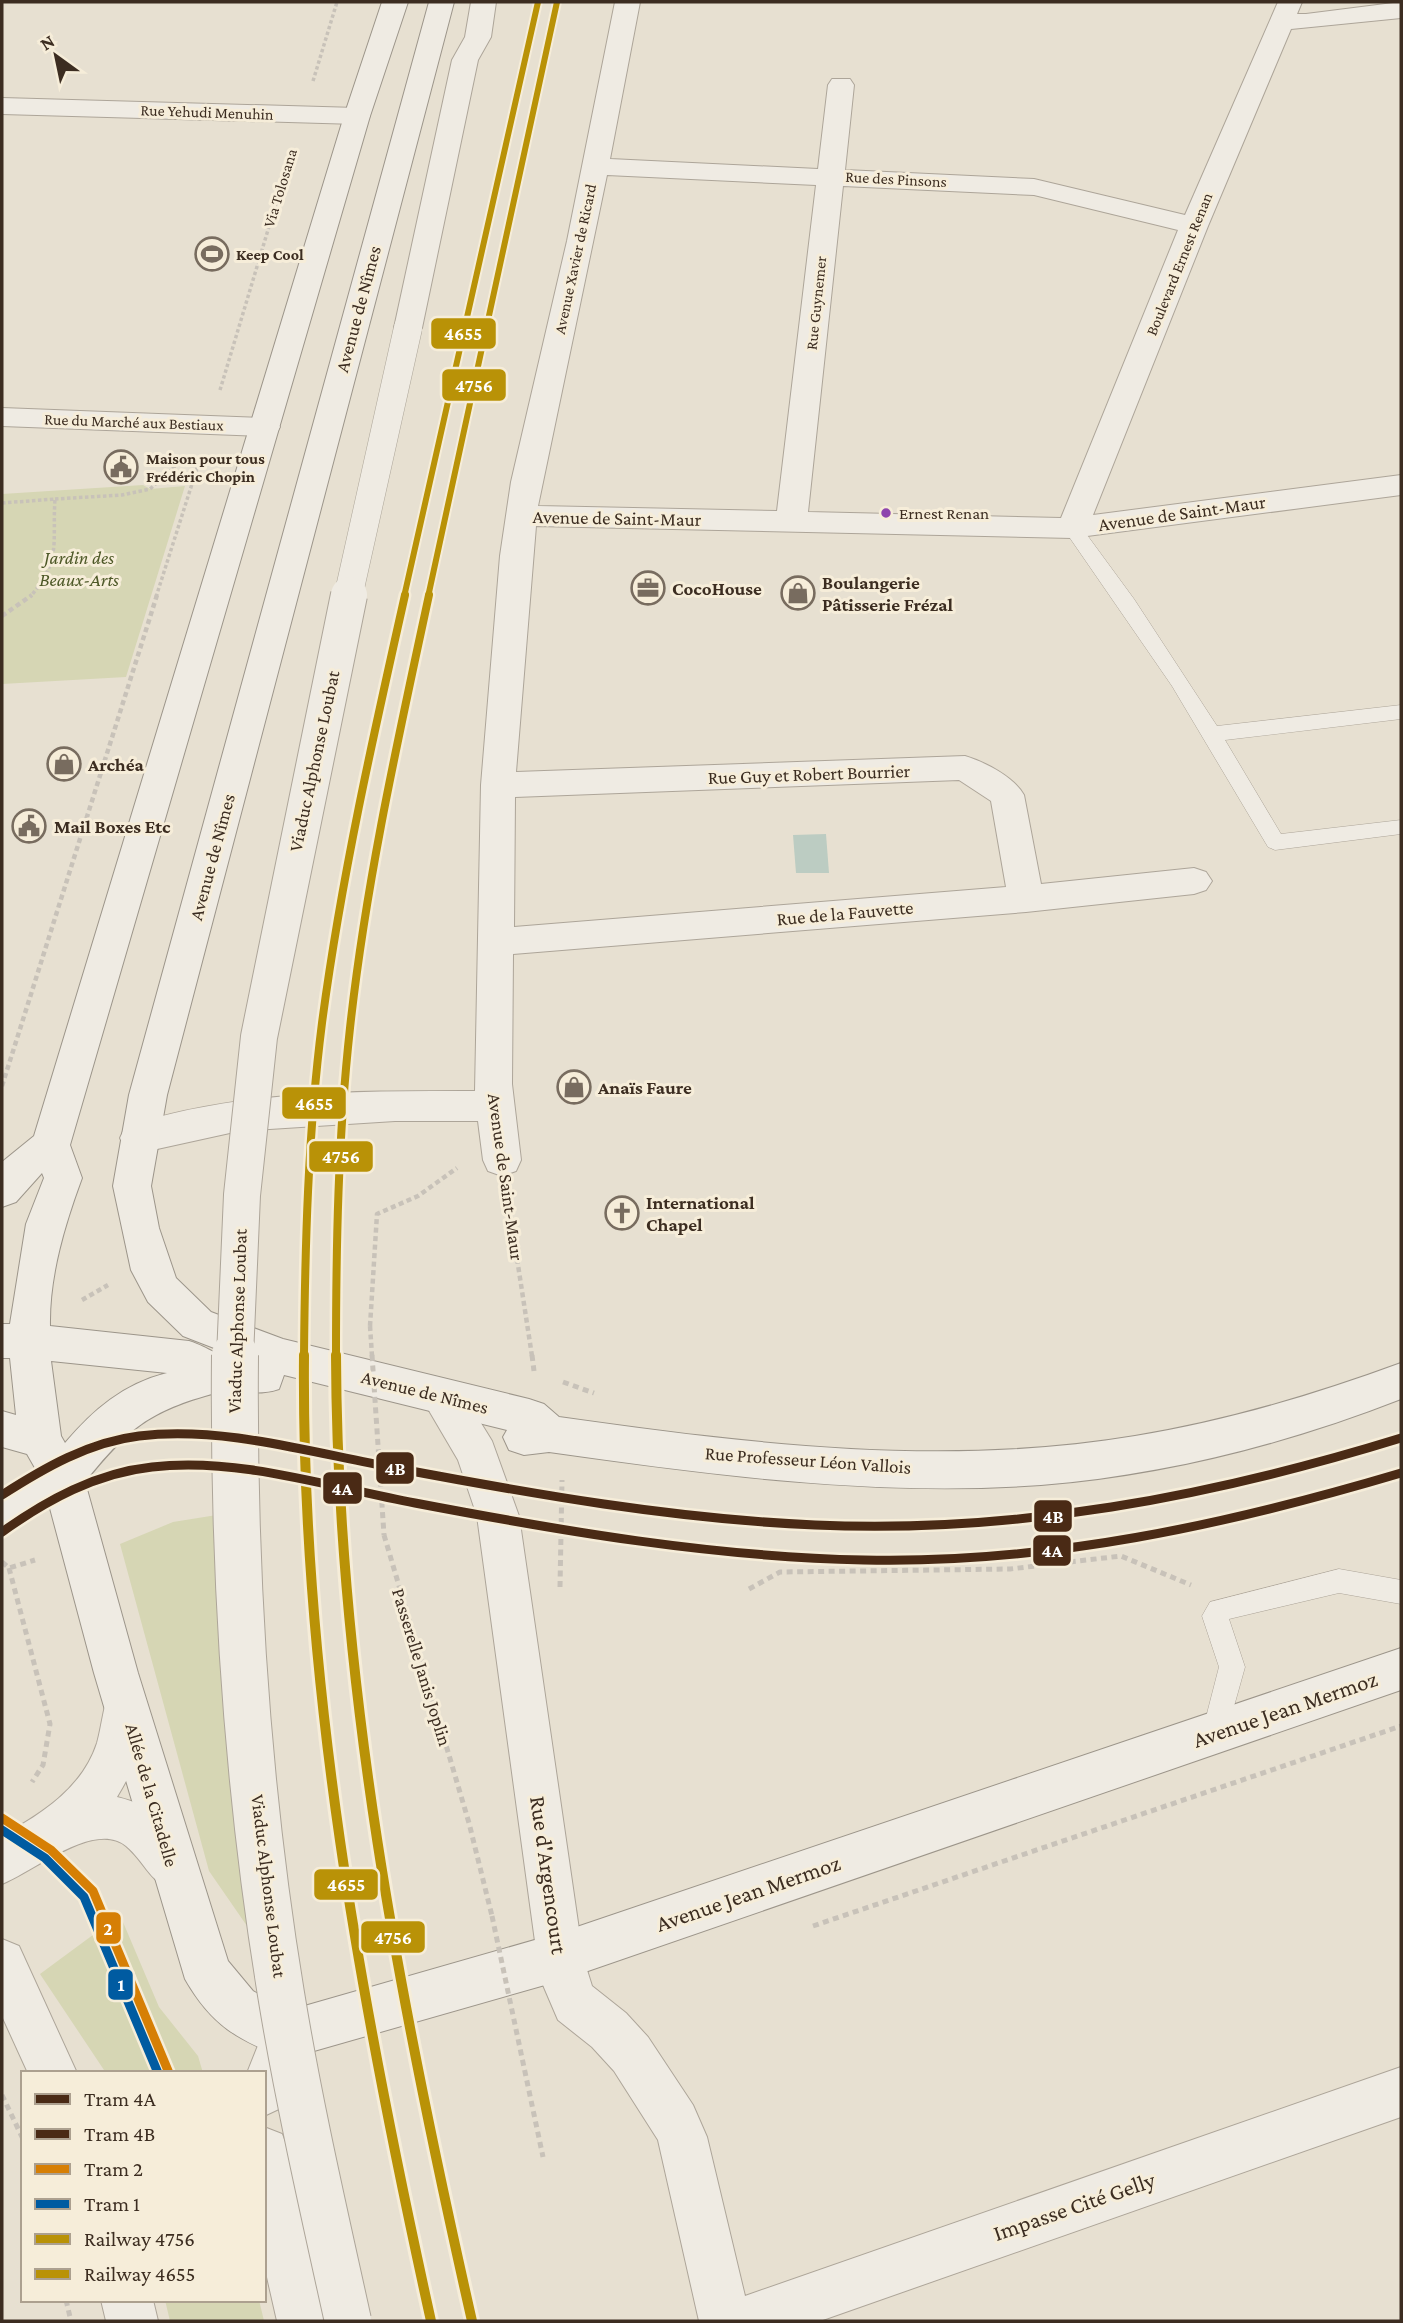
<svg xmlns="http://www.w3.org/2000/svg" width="1403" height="2323" viewBox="0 0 1403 2323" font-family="'Crimson Pro',serif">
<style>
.green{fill:#d6d6b4}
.water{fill:#bcccc2}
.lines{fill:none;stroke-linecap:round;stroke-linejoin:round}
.service-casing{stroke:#ada599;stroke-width:1}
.pedestrian-casing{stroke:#ada599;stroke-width:2}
.minor-casing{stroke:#ada599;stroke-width:2}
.tertiary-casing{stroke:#ada599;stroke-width:2}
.secondary-casing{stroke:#9c958a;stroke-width:2}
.path-far2{stroke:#c8c2b9;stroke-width:3.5;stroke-dasharray:3.5 2.5;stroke-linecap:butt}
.path-far1{stroke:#c8c2b9;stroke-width:4.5;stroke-dasharray:5 3.5;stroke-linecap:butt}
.path{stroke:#c8c2b9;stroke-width:5;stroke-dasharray:6 4.5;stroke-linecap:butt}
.service{fill:#efebe3;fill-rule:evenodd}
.pedestrian{fill:#efebe3;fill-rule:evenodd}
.minor{fill:#efebe3;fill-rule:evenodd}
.tertiary{fill:#efebe3;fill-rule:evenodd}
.secondary{fill:#efebe3;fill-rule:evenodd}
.tertiary-bridge-far2-casing{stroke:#ada599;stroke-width:29;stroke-linecap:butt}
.tertiary-bridge-far1-casing{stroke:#ada599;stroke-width:38;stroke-linecap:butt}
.tertiary-bridge-casing{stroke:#ada599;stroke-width:48;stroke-linecap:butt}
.path-bridge-far1{stroke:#c8c2b9;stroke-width:4.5;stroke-dasharray:5 3.5;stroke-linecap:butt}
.path-bridge{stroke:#c8c2b9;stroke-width:5;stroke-dasharray:6 4.5;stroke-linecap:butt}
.tertiary-bridge-far2{stroke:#efebe3;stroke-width:28}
.tertiary-bridge-far1{stroke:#efebe3;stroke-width:36}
.tertiary-bridge{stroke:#efebe3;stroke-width:46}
.rail-1-far2-casing{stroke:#f6edd9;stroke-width:10}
.rail-1-far1-casing{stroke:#f6edd9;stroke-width:13}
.rail-1-casing{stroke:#f6edd9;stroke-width:16}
.rail-2-far2-casing{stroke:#f6edd9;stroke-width:10}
.rail-2-far1-casing{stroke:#f6edd9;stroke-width:13}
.rail-2-casing{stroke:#f6edd9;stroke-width:16}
.rail-1-far2{stroke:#b99207;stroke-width:6}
.rail-1-far1{stroke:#b99207;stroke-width:8}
.rail-1{stroke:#b99207;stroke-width:10}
.rail-2-far2{stroke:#b99207;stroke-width:6}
.rail-2-far1{stroke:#b99207;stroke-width:8}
.rail-2{stroke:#b99207;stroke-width:10}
.tram-1-casing{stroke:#f6edd9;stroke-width:14}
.tram-2-casing{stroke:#f6edd9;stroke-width:14}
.tram-3-casing{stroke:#f6edd9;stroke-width:14}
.tram-4-casing{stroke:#f6edd9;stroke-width:14}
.tram-1{stroke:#4a2a15;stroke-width:9}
.tram-2{stroke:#4a2a15;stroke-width:9}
.tram-3{stroke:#d67f05;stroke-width:9}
.tram-4{stroke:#005ba1;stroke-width:9}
.bus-dot{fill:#8e44ad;stroke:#f6edd9;stroke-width:2.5}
.labels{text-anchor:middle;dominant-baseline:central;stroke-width:6;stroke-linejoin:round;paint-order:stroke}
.far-street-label{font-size:16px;fill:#3c2d21;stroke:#f6edd9}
.far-poi-label{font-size:16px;font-weight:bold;fill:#3c2d21;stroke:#f6edd9;text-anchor:start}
.bus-label{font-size:17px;fill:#3c2d21;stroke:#f6edd9;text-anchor:start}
.street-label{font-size:19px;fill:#3c2d21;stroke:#f6edd9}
.park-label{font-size:19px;font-style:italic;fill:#4d5827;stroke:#f6edd9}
.poi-label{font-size:19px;font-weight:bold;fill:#3c2d21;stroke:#f6edd9;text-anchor:start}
.near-street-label{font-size:23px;fill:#3c2d21;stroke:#f6edd9}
.line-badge{stroke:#f6edd9;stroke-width:2.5}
.badge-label{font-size:19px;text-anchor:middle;font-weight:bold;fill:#fff}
</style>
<rect width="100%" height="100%" fill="#e7e0d1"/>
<path class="green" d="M 143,485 L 150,489 L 185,486 L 126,677 L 2,684 L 2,494 Z
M 223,1514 L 256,1939 L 209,1871 L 120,1544 L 173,1522 Z
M 120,1915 L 159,2007 L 198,2056 L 203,2073 L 106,2073 L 40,1974 Z
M 165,2300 L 259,2300 L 264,2321 L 170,2321 Z"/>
<path class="water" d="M 826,834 L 829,873 L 796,873 L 793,835 Z"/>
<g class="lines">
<defs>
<path id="service" d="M 1072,522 L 1079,524 L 1134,599 L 1217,726 L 1401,705 L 1401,719 L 1225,740 L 1281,834 L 1401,820 L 1401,834 L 1275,850 L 1268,847 L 1172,686 L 1063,528 Z
M 1339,1569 L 1401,1580 L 1401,1604 L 1339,1593 L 1229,1619 L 1245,1667 L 1224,1742 L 1215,1746 L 1206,1742 L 1202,1733 L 1219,1667 L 1202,1616 L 1210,1602 Z"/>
<path id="pedestrian" d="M 63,1461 L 77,1466 L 82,1478 L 77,1490 L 2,1531 L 2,1494 Z"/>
<path id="minor" d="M 615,2 L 640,2 L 610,159 L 818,169 L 828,85 L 832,79 L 850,79 L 854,85 L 845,170 L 1034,179 L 1185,215 L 1278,2 L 1302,2 L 1297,14 L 1306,14 L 1401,2 L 1401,18 L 1291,29 L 1208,226 L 1093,515 L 1401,475 L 1401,495 L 1072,538 L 536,526 L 516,772 L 965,756 C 985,762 1014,777 1024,795 L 1041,884 L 1194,868 L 1206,872 L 1212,881 L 1206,890 L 1194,894 L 1026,912 L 513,954 L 512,1084 L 521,1160 L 516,1171 L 502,1176 L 488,1171 L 483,1160 L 478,1121 L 395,1121 L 239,1131 L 139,1153 L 125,1149 L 120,1138 L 125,1127 C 236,1090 359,1091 475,1091 L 481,785 L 500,556 L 511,482 L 567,241 ZM 607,175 L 816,185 L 777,511 L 538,506 ZM 843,186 L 1034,195 L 1178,230 L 1061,518 L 808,512 ZM 959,780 L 991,801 L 1006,887 L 514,927 L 515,797 Z
M 2,98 L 357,108 L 366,110 L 370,116 L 366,122 L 357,124 L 2,114 Z
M 2,408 L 265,418 L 276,420 L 280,427 L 276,434 L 265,436 L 2,426 Z
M 442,1379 L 457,1384 L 492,1441 L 519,1516 L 583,1957 L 592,1986 L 626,2013 L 648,2037 L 693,2105 L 707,2137 L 745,2296 L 1401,2067 L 1401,2117 L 820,2321 L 699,2321 L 658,2140 L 614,2071 L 592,2047 L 558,2020 L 540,1978 L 477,1516 L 458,1460 L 421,1397 L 427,1384 Z
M 126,1684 L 142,1690 C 157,1724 135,1767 117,1797 C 156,1806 180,1831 195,1867 L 188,1883 L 172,1890 C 148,1880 145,1862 126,1846 C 94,1820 33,1872 2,1884 L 2,1836 C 41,1814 82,1789 97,1743 C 102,1725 103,1707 110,1690 Z
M 2,1939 L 19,1946 L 77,2073 L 28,2073 L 2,2016 Z
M 101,2300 L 153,2300 L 158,2321 L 106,2321 Z"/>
<path id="tertiary" d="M 471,2 L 496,2 L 491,37 L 478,60 L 422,328 L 418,334 L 408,337 L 398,334 L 394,328 L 452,60 L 465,37 Z
M 286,2011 L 303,2018 L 310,2035 L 281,2108 L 264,2116 L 264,2073 L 247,2073 L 269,2018 Z
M 264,2127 L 282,2134 L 289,2152 L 329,2321 L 277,2321 L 264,2264 Z"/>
<path id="secondary" d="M 382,2 L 408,2 L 370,116 L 70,1145 L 82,1178 C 65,1224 49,1276 50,1326 L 189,1341 C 211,1348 215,1357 240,1358 L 183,1336 L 148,1302 L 131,1270 L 113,1186 L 129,1095 L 429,2 L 454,2 L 167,1095 L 151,1186 L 159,1228 L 176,1278 L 211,1312 L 283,1339 L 529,1399 L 544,1404 L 559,1417 C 749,1444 944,1468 1135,1436 C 1227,1421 1314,1395 1401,1363 L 1401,1399 C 1286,1444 1165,1475 1041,1485 C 876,1497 712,1475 549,1452 L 524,1455 L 509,1450 L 503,1437 L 507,1430 L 284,1375 L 279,1389 C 258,1397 237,1388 216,1393 C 150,1410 126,1430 85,1482 L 138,1673 L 228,1961 L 253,1991 L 287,2011 L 559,1933 L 1401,1648 L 1401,1690 L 559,1981 L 286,2059 C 237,2039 212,2026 185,1979 L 94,1673 L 43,1482 L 27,1454 L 2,1447 L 2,1411 L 16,1415 L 10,1358 L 2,1358 L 2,1324 L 10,1324 L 26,1224 L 44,1178 L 42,1173 L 16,1202 L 2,1207 L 2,1162 L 34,1136 L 344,116 ZM 51,1361 L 167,1373 C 123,1384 93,1410 65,1443 L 61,1436 Z"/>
</defs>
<use href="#service" class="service-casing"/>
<use href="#pedestrian" class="pedestrian-casing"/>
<use href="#minor" class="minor-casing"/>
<use href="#tertiary" class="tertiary-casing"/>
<use href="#secondary" class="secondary-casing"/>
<path class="path-far2" d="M 313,81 L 337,2
M 220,390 L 292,150
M 55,499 L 122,495 L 150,489 L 181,461
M 2,503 L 55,499 C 52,543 62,560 30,597
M 156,597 L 199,462"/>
<path class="path-far1" d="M 2,616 L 32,595
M 2,1086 L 157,595
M 508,1200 L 532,1356
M 82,1300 L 108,1285
M 370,1326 L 377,1214 L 418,1196 L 457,1168"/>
<path class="path" d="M 532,1355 L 534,1371
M 563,1382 L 594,1393
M 384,1535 L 469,1823 L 492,1916
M 2,1562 L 9,1568 L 35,1560
M 9,1568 L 50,1724 L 43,1765 L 32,1782
M 560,1587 L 562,1480
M 749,1589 L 780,1572 L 1010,1569 L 1121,1556 L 1191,1585
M 813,1926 L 1401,1726
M 2,2095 L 23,2139
M 66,2300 L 71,2321"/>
<use href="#service" class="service"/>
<use href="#pedestrian" class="pedestrian"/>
<use href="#minor" class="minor"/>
<use href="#tertiary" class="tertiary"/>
<use href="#secondary" class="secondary"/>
<defs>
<path id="tertiary-bridge-far2" d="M 348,597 L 408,328"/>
<path id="tertiary-bridge-far1" d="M 235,1356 L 242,1195 L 259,1037 L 349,595"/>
<path id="tertiary-bridge" d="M 235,1355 C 233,1569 246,1782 281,1994 C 299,2104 324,2212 348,2321"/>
</defs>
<use href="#tertiary-bridge-far2" class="tertiary-bridge-far2-casing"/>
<use href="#tertiary-bridge-far1" class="tertiary-bridge-far1-casing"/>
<use href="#tertiary-bridge" class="tertiary-bridge-casing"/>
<path class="path-bridge-far1" d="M 370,1326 L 372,1356"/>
<path class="path-bridge" d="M 372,1355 L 384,1535
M 492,1916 L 543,2157"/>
<use href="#tertiary-bridge-far2" class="tertiary-bridge-far2"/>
<use href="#tertiary-bridge-far1" class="tertiary-bridge-far1"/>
<use href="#tertiary-bridge" class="tertiary-bridge"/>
<defs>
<path id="rail-1-far2" d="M 428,597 L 557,2"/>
<path id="rail-1-far1" d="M 336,1356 C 336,1247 338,1137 350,1028 C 366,882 398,739 429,595"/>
<path id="rail-1" d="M 336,1355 C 337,1681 400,2004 472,2321"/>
<path id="rail-2-far2" d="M 404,597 L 538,2"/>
<path id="rail-2-far1" d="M 304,1356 C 305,1245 308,1133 322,1023 C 341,879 373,737 405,595"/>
<path id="rail-2" d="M 304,1355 C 301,1681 361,2004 431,2321"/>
</defs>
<use href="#rail-1-far2" class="rail-1-far2-casing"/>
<use href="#rail-1-far1" class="rail-1-far1-casing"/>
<use href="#rail-1" class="rail-1-casing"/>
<use href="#rail-2-far2" class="rail-2-far2-casing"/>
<use href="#rail-2-far1" class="rail-2-far1-casing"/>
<use href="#rail-2" class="rail-2-casing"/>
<use href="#rail-1-far2" class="rail-1-far2"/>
<use href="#rail-1-far1" class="rail-1-far1"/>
<use href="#rail-1" class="rail-1"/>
<use href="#rail-2-far2" class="rail-2-far2"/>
<use href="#rail-2-far1" class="rail-2-far1"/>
<use href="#rail-2" class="rail-2"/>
<defs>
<path id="tram-1" d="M 2,1532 C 47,1500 96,1473 152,1467 C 240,1457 329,1487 415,1503 C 562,1531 713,1557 864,1560 C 1048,1564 1226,1525 1401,1473"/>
<path id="tram-2" d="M 2,1495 C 44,1468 89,1442 139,1436 C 225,1426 312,1453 395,1468 C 533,1494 674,1519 815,1525 C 1015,1534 1210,1497 1401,1438"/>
<path id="tram-3" d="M 2,1818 L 51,1850 L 93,1891 L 169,2073"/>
<path id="tram-4" d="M 2,1830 L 45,1858 L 84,1897 L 158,2073"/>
</defs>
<use href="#tram-1" class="tram-1-casing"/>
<use href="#tram-2" class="tram-2-casing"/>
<use href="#tram-3" class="tram-3-casing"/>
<use href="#tram-4" class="tram-4-casing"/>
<use href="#tram-1" class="tram-1"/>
<use href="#tram-2" class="tram-2"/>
<use href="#tram-3" class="tram-3"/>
<use href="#tram-4" class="tram-4"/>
</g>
<defs>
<symbol id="stadium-ring" viewBox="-11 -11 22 22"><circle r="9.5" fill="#f6edd9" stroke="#786c5f" stroke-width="1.5"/><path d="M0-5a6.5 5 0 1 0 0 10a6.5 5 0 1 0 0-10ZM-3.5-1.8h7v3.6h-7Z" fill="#786c5f"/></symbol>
<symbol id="civic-ring" viewBox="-11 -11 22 22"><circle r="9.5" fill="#f6edd9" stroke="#786c5f" stroke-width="1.5"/><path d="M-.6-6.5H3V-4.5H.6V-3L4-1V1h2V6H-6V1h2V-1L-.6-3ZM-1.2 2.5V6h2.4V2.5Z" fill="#786c5f"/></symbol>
<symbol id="office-ring" viewBox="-11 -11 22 22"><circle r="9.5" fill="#f6edd9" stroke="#786c5f" stroke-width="1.5"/><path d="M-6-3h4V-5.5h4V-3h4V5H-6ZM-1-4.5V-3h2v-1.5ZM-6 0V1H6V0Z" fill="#786c5f"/></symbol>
<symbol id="shop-ring" viewBox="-11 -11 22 22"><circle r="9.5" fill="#f6edd9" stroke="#786c5f" stroke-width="1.5"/><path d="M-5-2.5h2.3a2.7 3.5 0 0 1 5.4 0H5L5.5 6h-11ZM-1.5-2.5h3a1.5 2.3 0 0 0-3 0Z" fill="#786c5f"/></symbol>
<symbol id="church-ring" viewBox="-11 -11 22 22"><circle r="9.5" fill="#f6edd9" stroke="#786c5f" stroke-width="1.5"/><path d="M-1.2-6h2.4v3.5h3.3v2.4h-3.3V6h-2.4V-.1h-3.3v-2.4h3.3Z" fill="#786c5f"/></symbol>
</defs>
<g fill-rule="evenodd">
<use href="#stadium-ring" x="193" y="235" width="38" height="38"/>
<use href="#civic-ring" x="102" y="448" width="38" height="38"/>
<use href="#office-ring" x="629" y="569" width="38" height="38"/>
<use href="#shop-ring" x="779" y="574" width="38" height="38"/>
<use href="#shop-ring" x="45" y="745" width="38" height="38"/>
<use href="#civic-ring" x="10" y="807" width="38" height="38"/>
<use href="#shop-ring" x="555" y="1068" width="38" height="38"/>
<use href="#church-ring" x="603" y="1194" width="38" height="38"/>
</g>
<circle class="bus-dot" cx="886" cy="513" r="6"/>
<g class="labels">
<g class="far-street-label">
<text transform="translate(207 112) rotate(2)">Rue Yehudi Menuhin</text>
<text transform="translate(896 179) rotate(3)">Rue des Pinsons</text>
<text transform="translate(280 188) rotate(-73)">Via Tolosana</text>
<text transform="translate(575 259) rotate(-78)">Avenue Xavier de Ricard</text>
<text transform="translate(1179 264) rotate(-68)">Boulevard Ernest Renan</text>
<text transform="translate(816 303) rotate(-84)">Rue Guynemer</text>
<text transform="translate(134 422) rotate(2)">Rue du Marché aux Bestiaux</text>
</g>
<g class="far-poi-label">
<text x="236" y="254">Keep Cool</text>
<text x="146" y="458">Maison pour tous<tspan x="146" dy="18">Frédéric Chopin</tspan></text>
</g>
<g class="bus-label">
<text x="899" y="513">Ernest Renan</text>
</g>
<g class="street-label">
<text transform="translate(358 309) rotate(-75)">Avenue de Nîmes</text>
<text transform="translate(1182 513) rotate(-8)">Avenue de Saint-Maur</text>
<text transform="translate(617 518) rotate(1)">Avenue de Saint-Maur</text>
<text transform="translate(314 761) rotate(-78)">Viaduc Alphonse Loubat</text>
<text transform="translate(809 774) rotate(-2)">Rue Guy et Robert Bourrier</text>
<text transform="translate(212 857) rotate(-75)">Avenue de Nîmes</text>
<text transform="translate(845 913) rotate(-5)">Rue de la Fauvette</text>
<text transform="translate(506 1177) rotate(82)">Avenue de Saint-Maur</text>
<text transform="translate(237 1321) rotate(-88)">Viaduc Alphonse Loubat</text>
<text transform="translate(425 1392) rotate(14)">Avenue de Nîmes</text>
<text transform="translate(808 1460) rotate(4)">Rue Professeur Léon Vallois</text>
<text transform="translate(422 1667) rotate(73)">Passerelle Janis Joplin</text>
<text transform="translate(152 1795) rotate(74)">Allée de la Citadelle</text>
<text transform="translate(269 1886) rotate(83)">Viaduc Alphonse Loubat</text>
</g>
<g class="park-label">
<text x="79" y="557">Jardin des<tspan x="79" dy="22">Beaux-Arts</tspan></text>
</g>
<g class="poi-label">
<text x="822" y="582">Boulangerie<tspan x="822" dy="22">Pâtisserie Frézal</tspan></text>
<text x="672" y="588">CocoHouse</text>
<text x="88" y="764">Archéa</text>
<text x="54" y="826">Mail Boxes Etc</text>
<text x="598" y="1087">Anaïs Faure</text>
<text x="646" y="1202">International<tspan x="646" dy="22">Chapel</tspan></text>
</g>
<g class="near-street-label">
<text transform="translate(1285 1709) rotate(-19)">Avenue Jean Mermoz</text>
<text transform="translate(549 1875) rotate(82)">Rue d'Argencourt</text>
<text transform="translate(748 1893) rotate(-19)">Avenue Jean Mermoz</text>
<text transform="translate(1074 2206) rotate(-19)">Impasse Cité Gelly</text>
</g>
</g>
<g class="line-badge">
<rect x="430" y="317" width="67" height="33" rx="7" fill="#b99207"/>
<rect x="441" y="368" width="66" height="34" rx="7" fill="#b99207"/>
<rect x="281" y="1086" width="66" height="34" rx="7" fill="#b99207"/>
<rect x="308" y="1140" width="66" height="33" rx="7" fill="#b99207"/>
<rect x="375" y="1451" width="40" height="34" rx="7" fill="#4a2a15"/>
<rect x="322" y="1471" width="41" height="34" rx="7" fill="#4a2a15"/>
<rect x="1033" y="1499" width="40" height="34" rx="7" fill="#4a2a15"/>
<rect x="1032" y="1534" width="40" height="33" rx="7" fill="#4a2a15"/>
<rect x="313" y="1868" width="66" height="33" rx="7" fill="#b99207"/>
<rect x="95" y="1911" width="27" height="34" rx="7" fill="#d67f05"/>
<rect x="360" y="1920" width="66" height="34" rx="7" fill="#b99207"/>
<rect x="107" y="1968" width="27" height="33" rx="7" fill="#005ba1"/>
</g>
<g class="badge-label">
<text x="463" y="340">4655</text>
<text x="474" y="392">4756</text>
<text x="314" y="1110">4655</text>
<text x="341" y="1163">4756</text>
<text x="395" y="1475">4B</text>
<text x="342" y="1495">4A</text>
<text x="1053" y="1523">4B</text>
<text x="1052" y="1557">4A</text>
<text x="346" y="1891">4655</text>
<text x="108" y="1935">2</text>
<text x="393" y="1944">4756</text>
<text x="121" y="1991">1</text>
</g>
<rect width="1403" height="2323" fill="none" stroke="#3c2d21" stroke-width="7"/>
<rect x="21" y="2071" width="245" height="231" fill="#f6edd9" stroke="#aca08f" stroke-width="2"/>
<rect x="35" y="2094" width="35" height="10" fill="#4a2a15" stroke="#aca08f" stroke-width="2"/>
<text x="84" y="2106" font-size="21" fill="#3c2d21">Tram 4A</text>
<rect x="35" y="2129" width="35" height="10" fill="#4a2a15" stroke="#aca08f" stroke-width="2"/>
<text x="84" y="2141" font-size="21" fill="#3c2d21">Tram 4B</text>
<rect x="35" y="2164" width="35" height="10" fill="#d67f05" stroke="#aca08f" stroke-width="2"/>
<text x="84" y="2176" font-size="21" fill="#3c2d21">Tram 2</text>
<rect x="35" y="2199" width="35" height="10" fill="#005ba1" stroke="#aca08f" stroke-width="2"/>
<text x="84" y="2211" font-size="21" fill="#3c2d21">Tram 1</text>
<rect x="35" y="2234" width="35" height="10" fill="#b99207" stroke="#aca08f" stroke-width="2"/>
<text x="84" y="2246" font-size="21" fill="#3c2d21">Railway 4756</text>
<rect x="35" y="2269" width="35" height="10" fill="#b99207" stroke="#aca08f" stroke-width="2"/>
<text x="84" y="2281" font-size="21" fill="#3c2d21">Railway 4655</text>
<g transform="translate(56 56) rotate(327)" stroke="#f6edd9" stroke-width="5" paint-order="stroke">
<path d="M0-5L12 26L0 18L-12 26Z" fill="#3c2d21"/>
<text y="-10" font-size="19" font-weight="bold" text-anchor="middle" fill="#3c2d21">N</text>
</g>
</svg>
